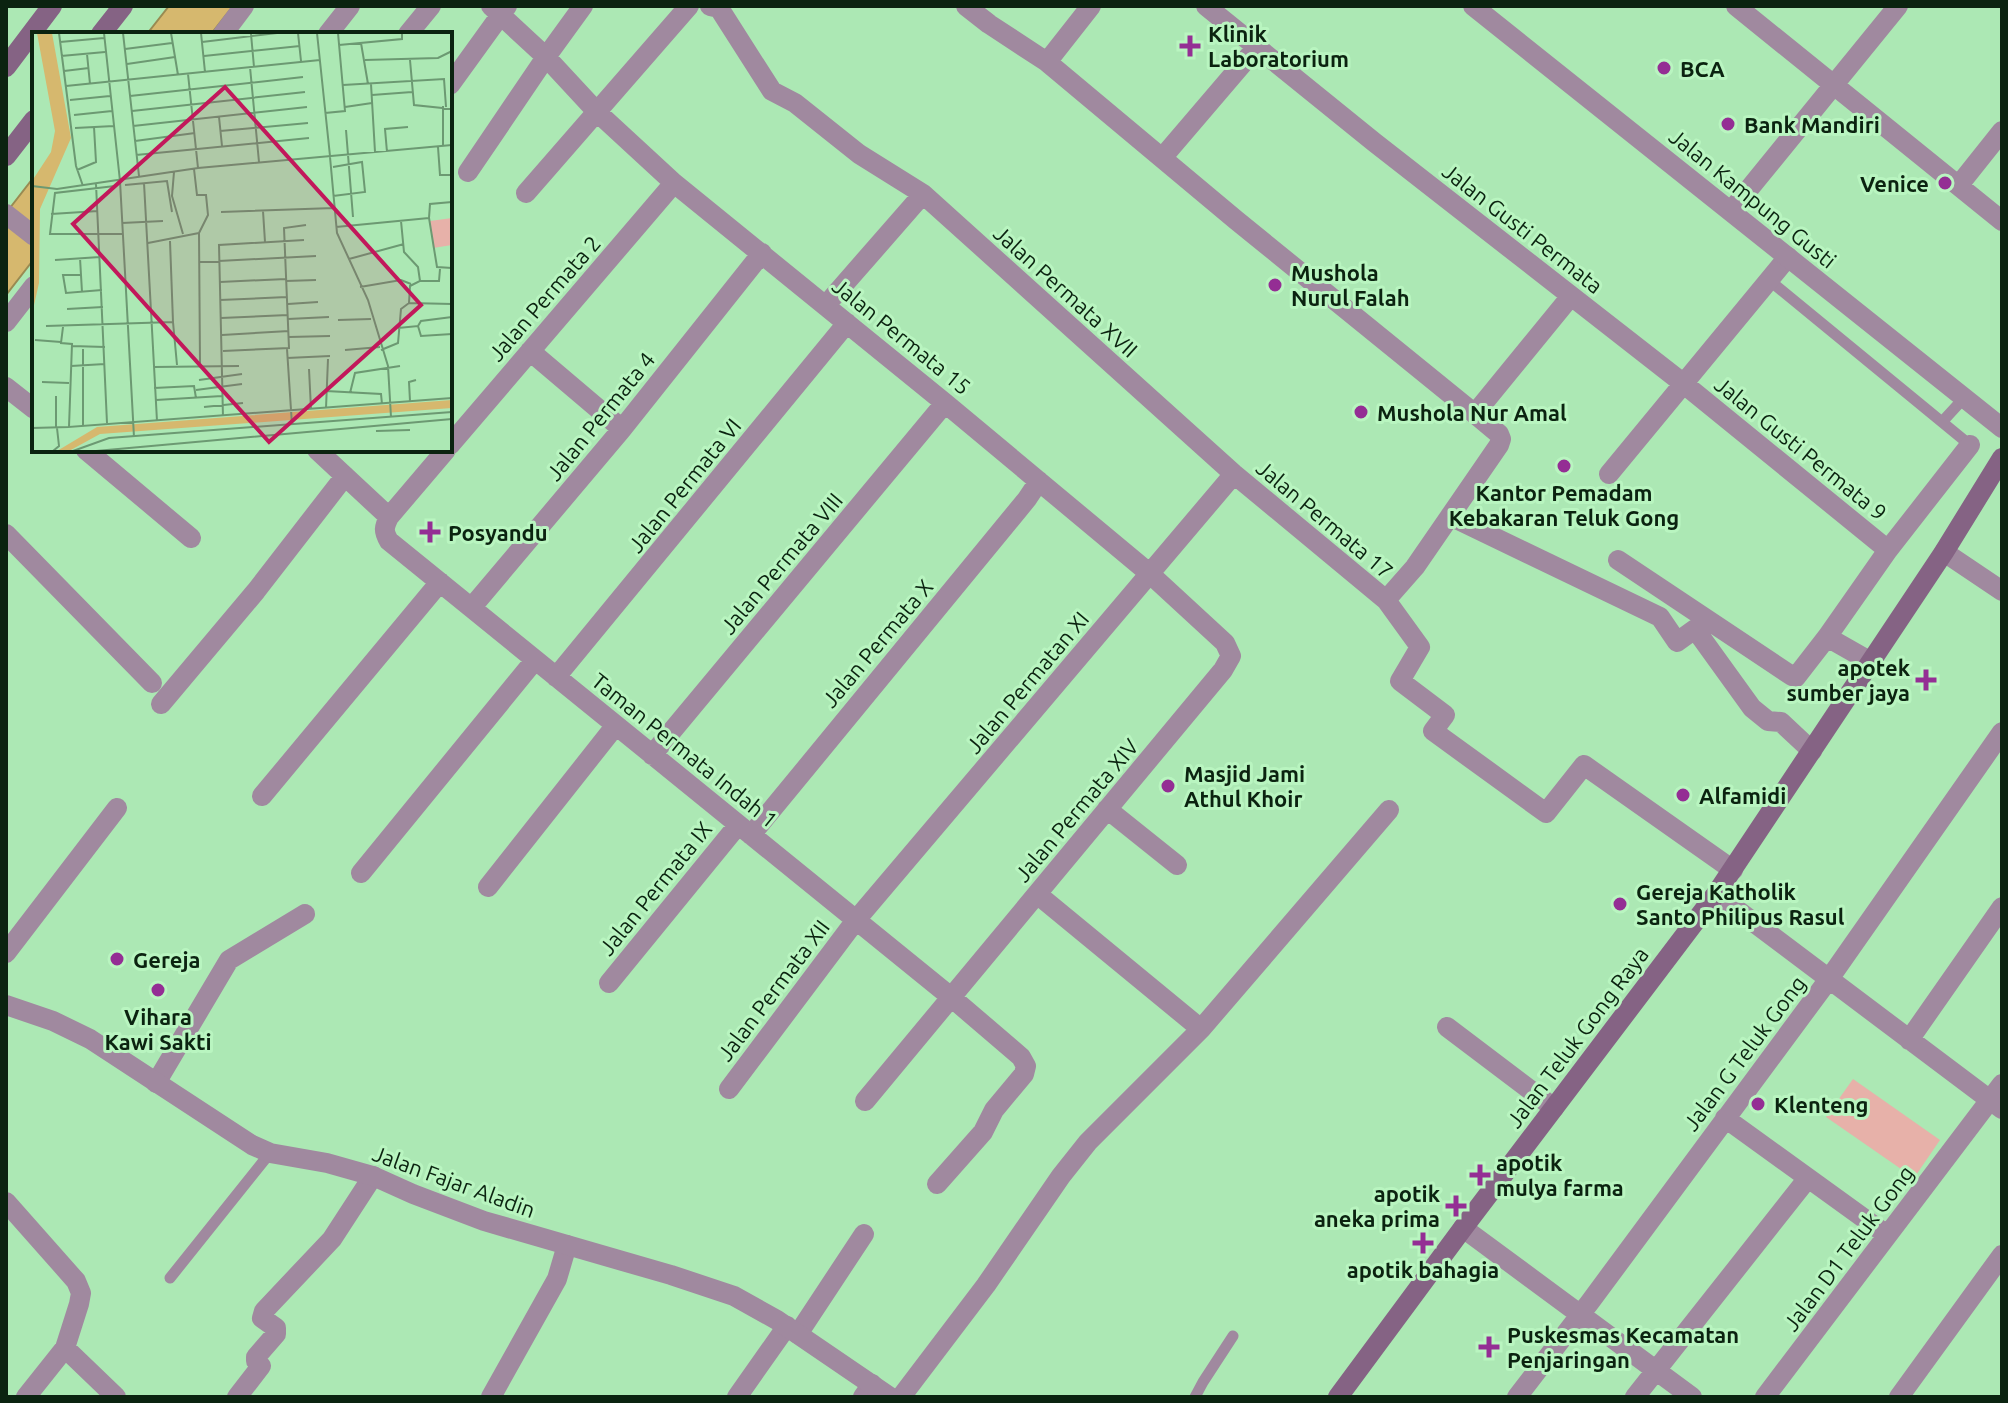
<svg xmlns="http://www.w3.org/2000/svg" width="2008" height="1403" viewBox="0 0 2008 1403" font-family="Ubuntu,sans-serif">
<style>
.pitch{fill:#e7b1a9}
.water{fill:#d6b86e;stroke:#998b52;stroke-width:2}
.lines{fill:none;stroke-linecap:round;stroke-linejoin:round}
.service{stroke:#a0899f;stroke-width:11}
.minor{stroke:#a0899f;stroke-width:20}
.tertiary{stroke:#a0899f;stroke-width:20}
.secondary{stroke:#856384;stroke-width:20}
.poi-dot{fill:#942e94;stroke:#b9f5c0;stroke-width:3}
.labels{text-anchor:middle;dominant-baseline:central;stroke-width:6;stroke-linejoin:round;paint-order:stroke}
.poi-label{font-size:22px;font-weight:bold;fill:#0b2310;stroke:#b9f5c0;text-anchor:start}
.street-label{font-size:22px;fill:#0b2310;stroke:#b9f5c0}
.inset-road{fill:none;stroke:#6c9972;stroke-width:2}
.view{fill:#c2185b;fill-opacity:0.15;stroke:#c2185b;stroke-width:4}
.inset-edge{fill:none;stroke:#0b2310;stroke-width:4}
</style>
<rect width="100%" height="100%" fill="#ace8b4"/>
<path class="pitch" d="M 1853,1079 L 1940,1140 L 1914,1178 L 1826,1117 Z"/>
<path class="water" d="M 169,6 L 233,6 L 211,34 L 147,34 Z
M 34,177 L 34,259 L 6,295 L 6,213 Z"/>
<g class="lines">
<path class="service" d="M 1769,280 L 1970,445
M 1942,422 L 1964,398
M 170,1278 L 270,1153
M 1195,1397 L 1203,1382 L 1233,1336"/>
<path class="minor" d="M 491,6 L 546,57 L 597,112 L 674,183 L 945,403 L 1149,573 L 1225,643 L 1231,656 L 1223,670 L 865,1101
M 710,6 L 719,8 L 772,91 L 795,103 L 859,154 L 923,194 L 1234,474 L 1386,600 L 1420,647 L 1400,681 L 1445,715 L 1433,731 L 1546,813 L 1584,765 L 1733,870
M 966,6 L 989,24 L 1047,62
M 1091,6 L 1047,62 L 1236,220 L 1475,414
M 1206,6 L 1374,142 L 1684,384 L 1888,550
M 1736,6 L 2002,221
M 328,34 L 350,6
M 408,34 L 431,6
M 450,85 L 507,6
M 1162,158 L 1256,48
M 468,172 L 546,57 L 583,6
M 1959,185 L 2002,131
M 526,193 L 689,6
M 1731,211 L 1898,6
M 6,214 L 34,236
M 826,305 L 923,194
M 530,351 L 622,429
M 6,387 L 34,409
M 450,445 L 674,183
M 86,450 L 191,538
M 317,450 L 389,517
M 446,450 L 389,517 C 384,527 383,531 389,541 L 951,997 L 1021,1057 L 1026,1066 L 1024,1074 L 994,1110 L 983,1132 L 937,1184
M 1609,474 L 1788,257
M 1450,516 L 1660,617 L 1677,642 L 1695,629 L 1752,708 L 1768,721 L 1781,722 L 1812,751
M 6,534 L 152,683
M 1944,552 L 2002,591
M 1618,560 L 1792,676 L 1796,677 L 1827,637 L 1888,550 L 1970,445
M 1386,600 L 1415,567 L 1499,445 L 1501,439 L 1499,434 L 1475,414 L 1477,411 L 1571,296
M 472,607 L 622,429 L 762,253
M 1827,637 L 1871,662
M 556,677 L 847,323
M 161,704 L 256,591 L 345,476
M 652,755 L 945,403
M 262,796 L 440,582
M 1107,809 L 1177,865
M 751,835 L 1027,499 L 1039,481
M 361,873 L 535,660
M 488,887 L 616,725
M 1037,894 L 1201,1029
M 1716,894 L 2002,1109
M 6,953 L 117,808
M 609,983 L 738,825
M 1447,1027 L 1554,1108
M 1909,1040 L 2002,907
M 156,1083 L 229,960 L 305,914
M 729,1089 L 856,920 L 1234,474
M 1725,1118 L 1887,1235
M 6,1202 L 76,1281 L 81,1293 L 79,1304 L 65,1348 L 116,1397
M 1463,1228 L 1692,1397
M 798,1334 L 864,1234
M 26,1397 L 65,1348
M 237,1397 L 261,1366 L 256,1361 L 256,1357 L 276,1334 L 276,1328 L 262,1318 L 264,1311 L 332,1239 L 373,1176
M 491,1397 L 557,1279 L 567,1245
M 737,1397 L 787,1326
M 863,1397 L 872,1384
M 901,1397 L 986,1285 L 1061,1176 L 1088,1142 L 1201,1029 L 1389,810
M 1517,1397 L 1590,1302 L 1829,979 L 2002,732
M 1635,1397 L 1808,1178
M 1765,1397 L 2002,1084
M 1899,1397 L 2002,1255"/>
<path class="tertiary" d="M 1473,6 L 2002,428
M 223,34 L 244,6
M 6,322 L 34,286
M 6,1005 L 53,1021 L 90,1039 L 252,1145 L 270,1153 L 327,1163 L 373,1176 L 413,1194 L 484,1221 L 671,1275 L 734,1296 L 777,1320 L 890,1397"/>
<path class="secondary" d="M 101,34 L 123,6
M 6,67 L 52,6
M 6,156 L 34,120
M 1338,1397 L 1463,1228 L 1716,894 L 1944,552 L 2002,458"/>
</g>
<g class="poi-dot">
<path d="M1186 34h8v8h8v8h-8v8h-8v-8h-8v-8h8z"/>
<circle cx="1664" cy="68" r="8"/>
<circle cx="1728" cy="124" r="8"/>
<circle cx="1945" cy="183" r="8"/>
<circle cx="1275" cy="285" r="8"/>
<circle cx="1361" cy="412" r="8"/>
<circle cx="1564" cy="466" r="8"/>
<path d="M426 520h8v8h8v8h-8v8h-8v-8h-8v-8h8z"/>
<path d="M1922 668h8v8h8v8h-8v8h-8v-8h-8v-8h8z"/>
<circle cx="1168" cy="786" r="8"/>
<circle cx="1683" cy="795" r="8"/>
<circle cx="1620" cy="904" r="8"/>
<circle cx="117" cy="959" r="8"/>
<circle cx="158" cy="990" r="8"/>
<circle cx="1758" cy="1104" r="8"/>
<path d="M1476 1163h8v8h8v8h-8v8h-8v-8h-8v-8h8z"/>
<path d="M1452 1194h8v8h8v8h-8v8h-8v-8h-8v-8h8z"/>
<path d="M1419 1231h8v8h8v8h-8v8h-8v-8h-8v-8h8z"/>
<path d="M1485 1335h8v8h8v8h-8v8h-8v-8h-8v-8h8z"/>
</g>
<g class="labels">
<g class="poi-label">
<text x="1208" y="33">Klinik<tspan x="1208" dy="25">Laboratorium</tspan></text>
<text x="1680" y="68">BCA</text>
<text x="1744" y="124">Bank Mandiri</text>
<text x="1929" y="183" text-anchor="end">Venice</text>
<text x="1291" y="272">Mushola<tspan x="1291" dy="25">Nurul Falah</tspan></text>
<text x="1377" y="412">Mushola Nur Amal</text>
<text x="1564" y="492" text-anchor="middle">Kantor Pemadam<tspan x="1564" dy="25">Kebakaran Teluk Gong</tspan></text>
<text x="448" y="532">Posyandu</text>
<text x="1910" y="667" text-anchor="end">apotek<tspan x="1910" dy="25">sumber jaya</tspan></text>
<text x="1184" y="773">Masjid Jami<tspan x="1184" dy="25">Athul Khoir</tspan></text>
<text x="1699" y="795">Alfamidi</text>
<text x="1636" y="891">Gereja Katholik<tspan x="1636" dy="25">Santo Philipus Rasul</tspan></text>
<text x="133" y="959">Gereja</text>
<text x="158" y="1016" text-anchor="middle">Vihara<tspan x="158" dy="25">Kawi Sakti</tspan></text>
<text x="1774" y="1104">Klenteng</text>
<text x="1496" y="1162">apotik<tspan x="1496" dy="25">mulya farma</tspan></text>
<text x="1440" y="1193" text-anchor="end">apotik<tspan x="1440" dy="25">aneka prima</tspan></text>
<text x="1423" y="1269" text-anchor="middle">apotik bahagia</text>
<text x="1507" y="1334">Puskesmas Kecamatan<tspan x="1507" dy="25">Penjaringan</tspan></text>
</g>
<g class="street-label">
<text transform="translate(1753 198) rotate(39)">Jalan Kampung Gusti</text>
<text transform="translate(1523 228) rotate(38)">Jalan Gusti Permata</text>
<text transform="translate(1066 291) rotate(42)">Jalan Permata XVII</text>
<text transform="translate(544 298) rotate(-49)">Jalan Permata 2</text>
<text transform="translate(902 336) rotate(39)">Jalan Permata 15</text>
<text transform="translate(600 416) rotate(-51)">Jalan Permata 4</text>
<text transform="translate(1801 448) rotate(39)">Jalan Gusti Permata 9</text>
<text transform="translate(684 485) rotate(-51)">Jalan Permata VI</text>
<text transform="translate(1325 519) rotate(40)">Jalan Permata 17</text>
<text transform="translate(781 563) rotate(-50)">Jalan Permata VIII</text>
<text transform="translate(877 643) rotate(-50)">Jalan Permata X</text>
<text transform="translate(1027 682) rotate(-50)">Jalan Permatan XI</text>
<text transform="translate(685 750) rotate(39)">Taman Permata Indah 1</text>
<text transform="translate(1076 810) rotate(-50)">Jalan Permata XIV</text>
<text transform="translate(655 888) rotate(-51)">Jalan Permata IX</text>
<text transform="translate(773 990) rotate(-53)">Jalan Permata XII</text>
<text transform="translate(1577 1037) rotate(-53)">Jalan Teluk Gong Raya</text>
<text transform="translate(1744 1053) rotate(-53)">Jalan G Teluk Gong</text>
<text transform="translate(454 1181) rotate(20)">Jalan Fajar Aladin</text>
<text transform="translate(1848 1248) rotate(-53)">Jalan D1 Teluk Gong</text>
</g>
</g>
<g transform="translate(32 32)">
<rect width="420" height="420" fill="#ace8b4"/>
<path d="M 420,186 L 420,213 L 401,216 L 398,189 Z" fill="#e7b1a9"/>
<path d="M 5,1 L 20,1 L 39,106 L 8,177 L 7,251 L 0,282 L 0,149 L 19,120 L 23,99 ZM 420,368 L 420,376 L 68,402 L 37,419 L 25,419 L 65,395 Z" fill="#d6b86e"/>
<path class="inset-road" d="M 27,1 L 44,134 L 51,154M 72,1 L 88,149 L 102,405M 91,1 L 107,144M 139,1 L 146,43M 169,1 L 173,40M 266,1 L 269,29M 285,1 L 298,124M 219,2 L 222,35M 28,10 L 72,6M 170,10 L 245,1M 329,11 L 336,52M 307,13 L 370,7 L 370,1M 93,17 L 140,11M 55,22 L 58,52M 29,24 L 73,20M 172,24 L 268,14M 333,28 L 406,26 L 420,19M 378,28 L 382,73 L 420,77M 95,32 L 143,25M 218,35 L 227,130M 32,39 L 57,36M 156,42 L 166,136M 339,52 L 343,120M 311,53 L 412,47 L 414,75M 34,54 L 288,28M 340,63 L 380,60M 98,64 L 271,45M 38,68 L 78,64M 313,75 L 340,71M 100,79 L 273,60M 293,81 L 313,79 L 306,1M 42,83 L 80,79M 187,85 L 190,114M 101,94 L 275,75M 43,96 L 82,94M 314,98 L 321,185M 188,99 L 276,91M 103,109 L 163,101M 411,114 L 411,74M 406,115 L 408,143 L 420,143M 355,120 L 353,97 L 376,95M 104,123 L 277,106M 298,125 L 305,201 L 336,268 L 356,334 L 359,385M 162,137 L 165,163 L 174,163 L 176,183 L 167,201M 45,138 L 64,130 L 62,95M 142,140 L 140,164 L 151,202M 112,151 L 125,389M 64,152 L 75,391M 93,153 L 135,149 L 140,180M 0,154 L 25,157 L 166,136 L 420,113M 83,154 L 23,161 L 18,202 L 91,202M 301,164 L 333,160 L 330,130 L 301,135M 420,170 L 398,172 L 397,186 L 405,235 L 420,236M 231,179 L 233,210M 189,180 L 302,176M 19,182 L 66,179M 90,191 L 131,189M 304,195 L 397,186M 167,201 L 168,331M 116,211 L 167,201M 48,226 L 50,260M 317,227 L 372,212M 23,228 L 68,225M 168,230 L 284,224M 49,243 L 31,243 L 34,261 L 70,258M 254,249 L 284,248M 388,249 L 407,249 L 408,237M 188,250 L 254,247M 328,255 L 369,248 L 379,252M 188,268 L 255,265M 377,271 L 420,272M 256,272 L 286,270M 35,277 L 71,275M 189,286 L 256,283M 256,287 L 297,285M 306,288 L 339,287M 141,290 L 145,333M 14,294 L 141,290 L 138,209M 386,294 L 389,289 L 420,285M 31,295 L 29,311 L 40,312 L 37,395 L 420,366M 366,296 L 386,294 L 389,304 L 420,302M 190,303 L 257,299M 257,305 L 298,304M 3,308 L 29,310M 40,314 L 73,315M 51,317 L 51,393M 255,317 L 260,393M 313,318 L 348,315M 349,318 L 366,311 L 369,277 L 377,271 L 378,254 L 388,249 L 386,235 L 372,220 L 369,189M 191,319 L 257,316 L 252,196 L 274,193M 255,326 L 298,324M 39,334 L 73,332M 122,335 L 207,334M 277,337 L 279,377M 167,348 L 210,342M 10,350 L 37,351M 122,356 L 162,354 L 164,366M 164,358 L 210,352M 294,359 L 349,362 L 350,372M 318,361 L 323,341 L 368,334M 124,368 L 190,364M 378,369 L 377,350 L 384,348M 172,375 L 211,371M 294,376 L 296,327M 191,385 L 187,213 L 272,208M 0,396 L 37,395M 24,396 L 24,364M 344,399 L 378,398M 21,419 L 27,414 L 25,396M 41,419 L 77,406 L 420,380M 64,419 L 420,387"/>
<path class="view" d="M 193,55 L 389,273 L 237,410 L 41,192 Z"/>
<rect width="420" height="420" class="inset-edge"/>
</g>
<rect width="2008" height="1403" fill="none" stroke="#0b2310" stroke-width="16"/>
</svg>
